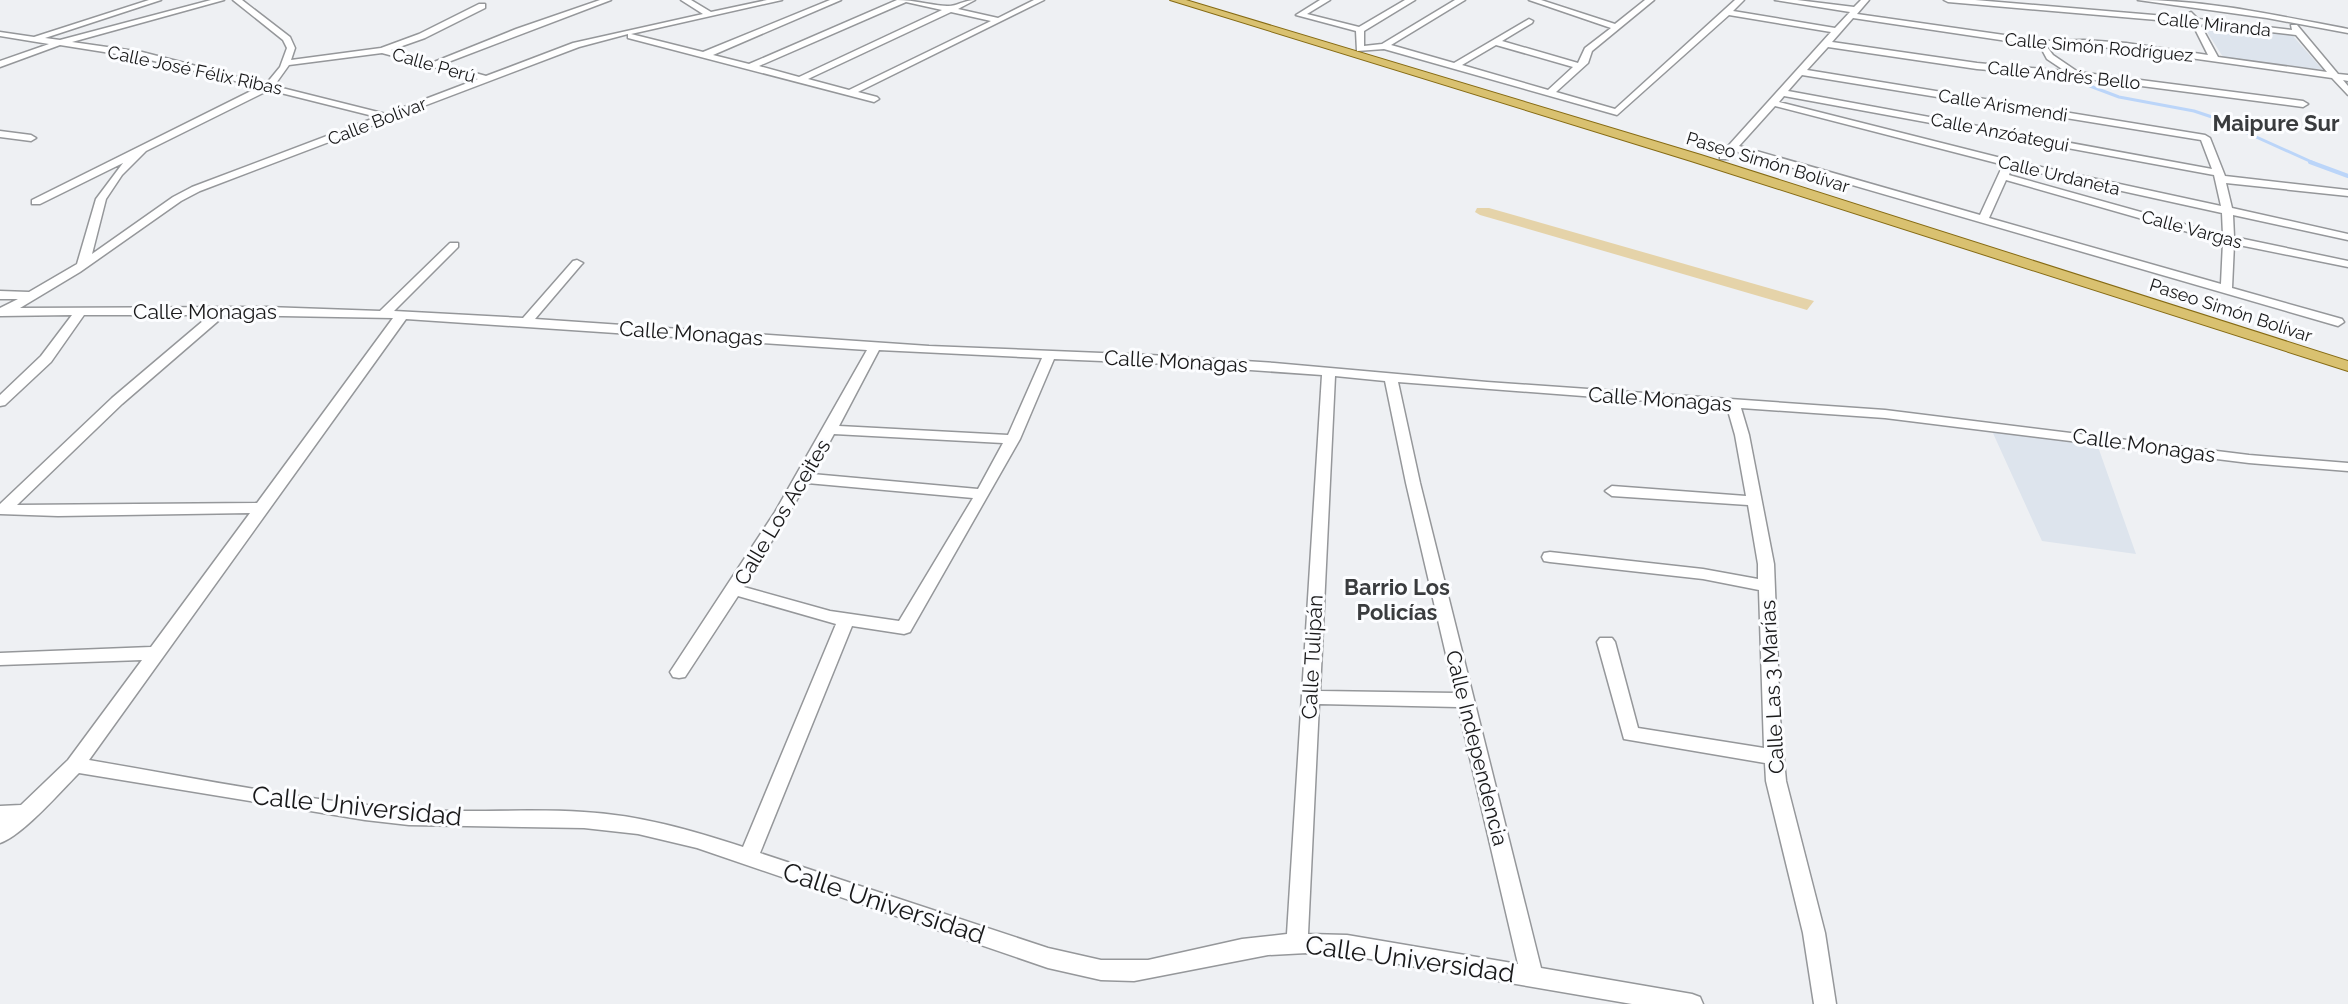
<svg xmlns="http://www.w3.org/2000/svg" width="2348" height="1004" viewBox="0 0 2348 1004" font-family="Raleway,sans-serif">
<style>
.built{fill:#dde4ed}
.green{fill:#e5d3a9}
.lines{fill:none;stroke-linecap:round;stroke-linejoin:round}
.stream-far1{stroke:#bbd5f9;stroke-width:3}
.stream{stroke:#bbd5f9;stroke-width:4}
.minor-casing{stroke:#95979a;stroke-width:3}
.major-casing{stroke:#866b14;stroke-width:2}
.minor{fill:#fff;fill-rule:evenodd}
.major{fill:#d9c170;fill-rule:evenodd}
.labels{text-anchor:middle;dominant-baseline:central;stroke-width:6;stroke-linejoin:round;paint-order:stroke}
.far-street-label{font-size:18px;fill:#19191a;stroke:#fcfdff}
.street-label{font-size:21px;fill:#19191a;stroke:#fcfdff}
.far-district-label{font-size:22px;font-weight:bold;fill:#3a3c3e;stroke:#fcfdff}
.neighbourhood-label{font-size:22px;font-weight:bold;fill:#3a3c3e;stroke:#fcfdff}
.near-street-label{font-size:26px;fill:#19191a;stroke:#fcfdff}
</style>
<rect width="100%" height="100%" fill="#eef0f3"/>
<path class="built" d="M 2202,24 L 2292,35 L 2323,70 L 2223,57 Z
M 1992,431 L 2097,444 L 2136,554 L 2042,541 Z"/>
<path class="green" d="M 1477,208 L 1489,208 L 1814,301 L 1807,310 L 1480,215 L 1475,212 Z"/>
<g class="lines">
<path class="stream-far1" d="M 2066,77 L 2119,97 L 2194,111 L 2212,117 L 2314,163"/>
<path class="stream" d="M 2310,162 L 2348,176"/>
<defs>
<path id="minor" d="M 149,0 L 161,0 L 45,38 L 60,40 L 211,0 L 224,0 L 72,42 L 142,52 L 266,84 L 280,67 L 287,48 L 283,40 L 233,0 L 242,0 L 290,37 L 295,48 L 291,60 L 381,48 L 419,34 L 479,4 L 485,4 L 485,8 L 425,38 L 391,50 L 434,62 L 516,29 L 600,0 L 611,0 L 443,64 L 486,76 L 573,43 L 703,14 L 681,0 L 691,0 L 711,12 L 767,0 L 782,0 L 631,34 L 703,52 L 830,0 L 841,0 L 713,55 L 749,64 L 897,0 C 915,0 930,5 947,6 C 955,7 964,0 975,0 L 958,9 L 998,18 L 1034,0 L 1044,0 L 858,92 L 877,97 L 879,99 L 874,102 L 628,38 L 628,34 L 579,47 L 200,191 L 181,201 L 80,272 L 20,308 L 267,307 L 380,311 L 450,243 L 458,243 L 458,247 L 394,311 L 523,318 L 573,261 L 577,260 L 583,263 L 581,265 L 535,319 L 929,346 L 1150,355 L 1274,363 L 1487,382 L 1885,410 L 2249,455 L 2348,463 L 2348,471 L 2249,463 L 1885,418 L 1741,408 L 1749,435 L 1774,564 L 1780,718 L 1786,781 L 1825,933 L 1836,1004 L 1814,1004 L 1803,933 L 1766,781 L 1765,763 L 1624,739 L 1597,642 L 1600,638 L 1612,638 L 1615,642 L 1638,728 L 1764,748 L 1759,590 L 1703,579 L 1550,562 L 1544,561 L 1542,557 L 1544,553 L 1550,552 L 1703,569 L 1758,579 L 1758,564 L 1748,505 L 1612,496 L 1605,491 L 1612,486 L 1746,496 L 1735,435 L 1727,407 L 1398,382 L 1420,483 L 1541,968 L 1692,994 L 1700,997 L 1703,1004 L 1632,1004 L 1347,955 L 1307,953 L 1268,955 L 1134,981 L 1101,980 L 1048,968 L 697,848 L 638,834 L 584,828 L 409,825 L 365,820 L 79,773 C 60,792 23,835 0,843 L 0,806 L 21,805 L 68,760 L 142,660 L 0,665 L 0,653 L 151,647 L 250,513 L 58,516 L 0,514 L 0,504 L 112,398 L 210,315 L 84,315 L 51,362 L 5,405 L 0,406 L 0,395 L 41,356 L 72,315 L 0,316 L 0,308 L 18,299 L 0,299 L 0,291 L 29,292 L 77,264 L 96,199 L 123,163 L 40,204 L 32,204 L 32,200 L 259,87 L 142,58 L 60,45 L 0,67 L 0,61 L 49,44 L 0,36 L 0,32 L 34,37 ZM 906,2 L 942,10 L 799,77 L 759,66 ZM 951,12 L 991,21 L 849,90 L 808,79 ZM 382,53 L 478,79 L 386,114 L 274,86 L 289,65 ZM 269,90 L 377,117 L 192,187 L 173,197 L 92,254 L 106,199 L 122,175 L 146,151 ZM 225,315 L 393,318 L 257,503 L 17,505 L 122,404 ZM 406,319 L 867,350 L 775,512 L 670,672 L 673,677 L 679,678 L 685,677 L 738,596 L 836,624 L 743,847 C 691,830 639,815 584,812 C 525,808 466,814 407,809 C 300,800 194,778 89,760 ZM 879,350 L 1042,358 L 1008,435 L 839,426 ZM 1054,359 L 1150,363 L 1322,375 L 1287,934 L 1242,939 L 1148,960 L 1101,960 L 1048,948 L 760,853 L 852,626 L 904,634 L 910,632 L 1020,439 ZM 1335,376 L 1385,381 L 1406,483 L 1455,693 L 1320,691 ZM 834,434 L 1003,443 L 978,489 L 812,474 ZM 807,483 L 973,498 L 899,621 L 830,611 L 744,587 ZM 1319,704 L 1458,707 L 1518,964 L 1347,935 L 1308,934 Z
M 1320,0 L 1330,0 L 1307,14 L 1359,27 L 1405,0 L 1415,0 L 1364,31 L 1364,46 L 1382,44 L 1455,0 L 1465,0 L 1391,45 L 1454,63 L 1529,19 L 1533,21 L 1532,23 L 1502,41 L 1578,63 L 1585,48 L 1611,28 L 1529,0 L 1541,0 L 1615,24 L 1645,0 L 1654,0 L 1592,51 L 1588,63 L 1556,92 L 1615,109 L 1735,0 L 1744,0 L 1733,11 L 1835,28 L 1850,12 L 1775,0 L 1797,0 L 1854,7 L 1861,0 L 1869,0 L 1857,14 L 2046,41 L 2084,40 L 2126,43 L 2208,55 L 2192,23 L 1948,2 L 1944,0 L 1975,0 L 2189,18 L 2187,14 L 2191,12 L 2198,19 L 2292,30 L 2291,25 L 2297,25 L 2338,74 L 2348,75 L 2348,81 L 2343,80 L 2348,86 L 2348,95 L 2332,78 L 2126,49 L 2084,46 L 2047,47 L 2053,55 L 2078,72 L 2303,101 L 2308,104 L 2303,107 L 2072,77 L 1977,69 L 1828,47 L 1807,70 L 2205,135 L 2210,138 L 2225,176 L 2348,190 L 2348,196 L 2226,183 L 2232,208 L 2348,234 L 2348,240 L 2233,215 L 2234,237 L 2348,261 L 2348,267 L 2234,244 L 2232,288 L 2342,319 L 2344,322 L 2338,326 L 1735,151 L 1728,159 L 1720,159 L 1720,155 L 1831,32 L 1729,15 L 1617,115 L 1384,49 L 1357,51 L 1356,31 L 1296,15 ZM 1853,18 L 2040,46 L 2047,59 L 2065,71 L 1977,63 L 1832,42 ZM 2200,24 L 2296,35 L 2327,72 L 2218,57 ZM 1496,45 L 1573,67 L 1548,90 L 1462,65 ZM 1802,75 L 2201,140 L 2212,169 L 1788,91 ZM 1784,96 L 2214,175 L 2221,206 L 2009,160 L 1779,102 ZM 1775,106 L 2008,166 L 2222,213 L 2223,235 L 2009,175 L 2011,169 L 2006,166 L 2002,167 L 1980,215 L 1739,146 ZM 2006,180 L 2223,242 L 2221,284 L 1989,218 Z
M 2138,0 C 2208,0 2279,16 2348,29 L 2348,33 L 2267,18 Z
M 0,131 L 31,135 L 36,138 L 31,141 L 0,137 Z"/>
<path id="major" d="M 1170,0 L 1186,0 L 1701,155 L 2348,361 L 2348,371 L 1691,161 Z"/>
</defs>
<use href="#minor" class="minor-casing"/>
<use href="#major" class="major-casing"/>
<use href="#minor" class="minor"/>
<use href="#major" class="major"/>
</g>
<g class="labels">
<g class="far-street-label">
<text transform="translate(2214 24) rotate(6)">Calle Miranda</text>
<text transform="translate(2099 47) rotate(5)">Calle Simón Rodríguez</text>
<text transform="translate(434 65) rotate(16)">Calle Perú</text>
<text transform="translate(195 70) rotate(12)">Calle José Félix Ribas</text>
<text transform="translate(2064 75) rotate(6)">Calle Andrés Bello</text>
<text transform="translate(2003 105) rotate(9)">Calle Arismendi</text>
<text transform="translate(377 121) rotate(-21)">Calle Bolívar</text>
<text transform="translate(2000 132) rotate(11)">Calle Anzóategui</text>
<text transform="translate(1768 162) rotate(17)">Paseo Simón Bolívar</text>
<text transform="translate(2059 175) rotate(13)">Calle Urdaneta</text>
<text transform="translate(2192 229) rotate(15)">Calle Vargas</text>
<text transform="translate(2231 310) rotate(18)">Paseo Simón Bolívar</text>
</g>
<g class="street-label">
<text x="205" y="311">Calle Monagas</text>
<text transform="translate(691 333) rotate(4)">Calle Monagas</text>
<text transform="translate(1176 361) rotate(3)">Calle Monagas</text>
<text transform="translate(1660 399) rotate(4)">Calle Monagas</text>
<text transform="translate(2144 445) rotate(8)">Calle Monagas</text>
<text transform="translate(782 512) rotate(-59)">Calle Los Aceites</text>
<text transform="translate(1312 657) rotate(-87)">Calle Tulipán</text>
<text transform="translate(1772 687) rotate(-93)">Calle Las 3 Marías</text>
<text transform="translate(1477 748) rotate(76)">Calle Independencia</text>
</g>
<g class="far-district-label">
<text x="2276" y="123">Maipure Sur</text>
</g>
<g class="neighbourhood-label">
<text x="1397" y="587">Barrio Los<tspan x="1397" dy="25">Policías</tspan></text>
</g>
<g class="near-street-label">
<text transform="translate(357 806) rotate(6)">Calle Universidad</text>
<text transform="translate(884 903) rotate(18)">Calle Universidad</text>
<text transform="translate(1410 959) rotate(8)">Calle Universidad</text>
</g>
</g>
</svg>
